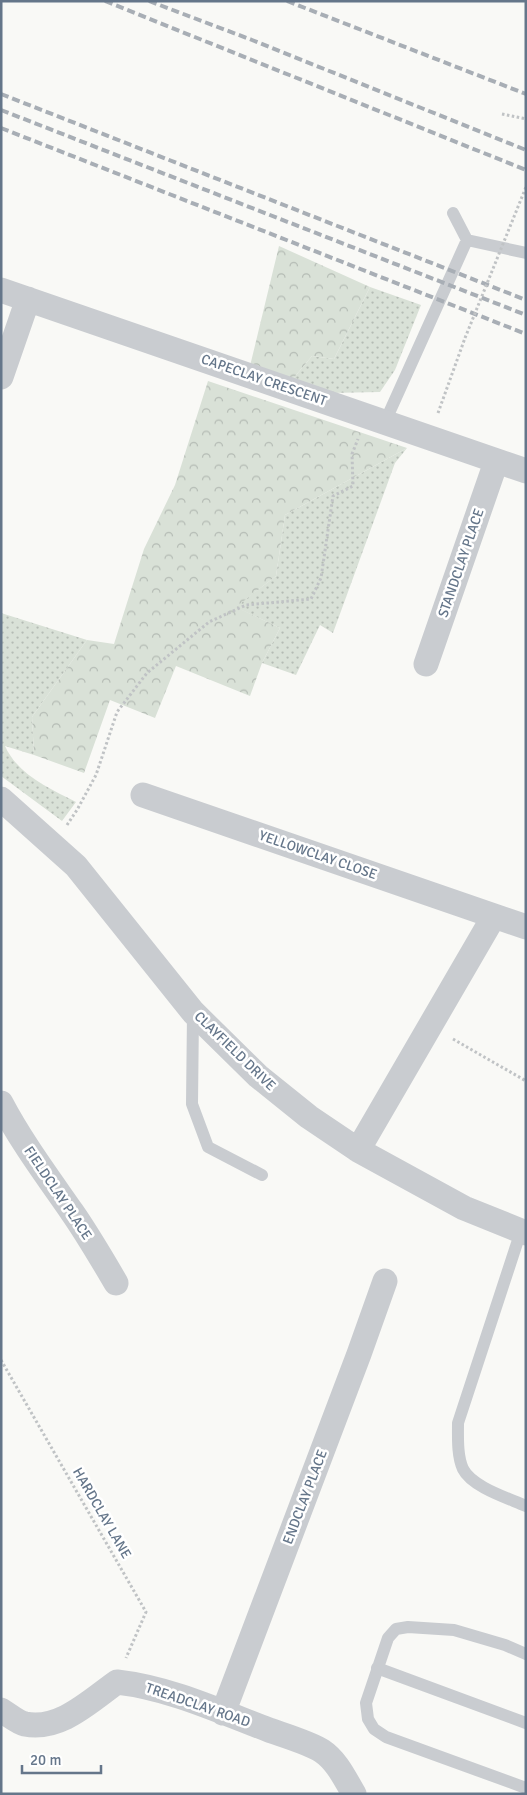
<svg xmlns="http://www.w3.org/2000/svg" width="527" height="1795" viewBox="0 0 527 1795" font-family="Signika,sans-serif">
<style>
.grass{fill:url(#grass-dots)}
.forest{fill:url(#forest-crowns)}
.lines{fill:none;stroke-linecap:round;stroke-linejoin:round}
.path{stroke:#c0c3c5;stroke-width:3;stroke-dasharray:2.5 2.5;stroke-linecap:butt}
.lane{stroke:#c9ccd0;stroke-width:12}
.street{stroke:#c9ccd0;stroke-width:25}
.rail{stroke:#a8aeb5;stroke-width:4;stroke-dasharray:8 4;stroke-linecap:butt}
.path-bridge{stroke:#c0c3c5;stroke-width:3;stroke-dasharray:2.5 2.5;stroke-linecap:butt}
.labels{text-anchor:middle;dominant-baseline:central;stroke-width:5;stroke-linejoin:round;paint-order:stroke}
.street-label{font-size:14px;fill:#65768a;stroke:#fff}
</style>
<defs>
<pattern id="grass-dots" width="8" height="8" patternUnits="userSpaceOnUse" patternTransform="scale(1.25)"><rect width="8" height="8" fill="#d9e1d7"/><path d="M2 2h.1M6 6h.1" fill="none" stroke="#b4bbb4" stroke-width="1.8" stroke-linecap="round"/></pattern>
<pattern id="forest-crowns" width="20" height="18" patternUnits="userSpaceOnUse" patternTransform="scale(1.25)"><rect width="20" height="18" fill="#d9e1d7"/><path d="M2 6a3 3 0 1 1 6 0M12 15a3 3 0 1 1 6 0" fill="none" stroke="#b4bbb4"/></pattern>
</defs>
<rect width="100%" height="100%" fill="#f9f9f6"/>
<path class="grass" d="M 370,287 L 421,305 L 395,370 L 380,392 L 329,393 L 292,380 L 312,356 L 334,359 Z
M 407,448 L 395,463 L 333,633 L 320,625 L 296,675 L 262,663 L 280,628 L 235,607 L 276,576 L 285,515 Z
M 1,613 L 87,640 L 32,717 L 34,755 L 5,746 C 18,775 49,788 76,802 L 62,821 L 1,776 Z"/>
<path class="forest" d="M 279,246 L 370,287 L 334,359 L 312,356 L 292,380 L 250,366 Z
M 208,381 L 407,448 L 285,515 L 276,576 L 236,607 L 280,628 L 262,663 L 250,696 L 176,666 L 155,718 L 110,700 L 84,773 L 34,755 L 32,717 L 87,640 L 114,644 L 144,549 L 175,485 Z"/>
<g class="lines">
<path class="path" d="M 502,114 L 526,119
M 438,413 L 465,338
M 67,825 L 77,810 L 96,775 L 117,712 L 147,673 L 209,622 L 246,605 L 311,599 L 321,578 L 333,496 L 353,486 L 352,454 L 358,439
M 453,1039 L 526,1081
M 1,1360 L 146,1612 L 126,1658"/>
<path class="lane" d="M 453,213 L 467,240
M 385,422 L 467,240 L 526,253
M 193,1014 L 192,1104 L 208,1147 L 262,1175
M 521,1231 L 458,1423 C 458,1437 457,1456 463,1469 C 472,1487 508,1498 526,1506
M 526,1654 L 505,1645 L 454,1630 L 408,1627 L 396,1629 L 388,1638 L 366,1703 L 368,1719 L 374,1729 L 386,1737 L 526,1788
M 377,1668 L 526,1723"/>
<path class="street" d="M 1,290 L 526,471
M 1,377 L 28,299
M 426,664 L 496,462
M 143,795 L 526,927
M 1,799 L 76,866 L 193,1012 L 258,1076 L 309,1117 L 358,1150 L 464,1208 L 526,1233
M 1,1103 C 21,1141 47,1176 72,1212 C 88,1235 102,1259 116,1283
M 358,1150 L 494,916
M 1,1710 C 8,1714 17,1722 25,1724 C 60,1731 90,1701 117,1682 C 170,1688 219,1711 269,1730 C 283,1735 310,1743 322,1751 C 337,1761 345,1779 354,1794
M 223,1713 L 359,1354 L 385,1281"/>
<path class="rail" d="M 105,1 L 526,170
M 149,1 L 252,40 L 526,150
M 287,1 L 526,94
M 1,94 L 526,300
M 1,110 L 526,315
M 1,128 L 526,334"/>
<path class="path-bridge" d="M 465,338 L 526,187"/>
</g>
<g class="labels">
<g class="street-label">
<text transform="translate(264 380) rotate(19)">CAPECLAY CRESCENT</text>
<text transform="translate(461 563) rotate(-71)">STANDCLAY PLACE</text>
<text transform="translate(318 855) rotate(19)">YELLOWCLAY CLOSE</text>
<text transform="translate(235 1051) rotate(44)">CLAYFIELD DRIVE</text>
<text transform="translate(58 1193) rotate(56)">FIELDCLAY PLACE</text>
<text transform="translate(305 1497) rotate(-69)">ENDCLAY PLACE</text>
<text transform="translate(102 1513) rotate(60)">HARDCLAY LANE</text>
<text transform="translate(198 1705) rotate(19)">TREADCLAY ROAD</text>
</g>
</g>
<rect width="527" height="1795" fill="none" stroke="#65768a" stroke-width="5"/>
<path d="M22 1765v8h79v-8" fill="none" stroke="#65768a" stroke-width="2.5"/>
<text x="30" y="1765" font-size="15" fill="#65768a" stroke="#ffffff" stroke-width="4" paint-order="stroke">20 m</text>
</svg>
